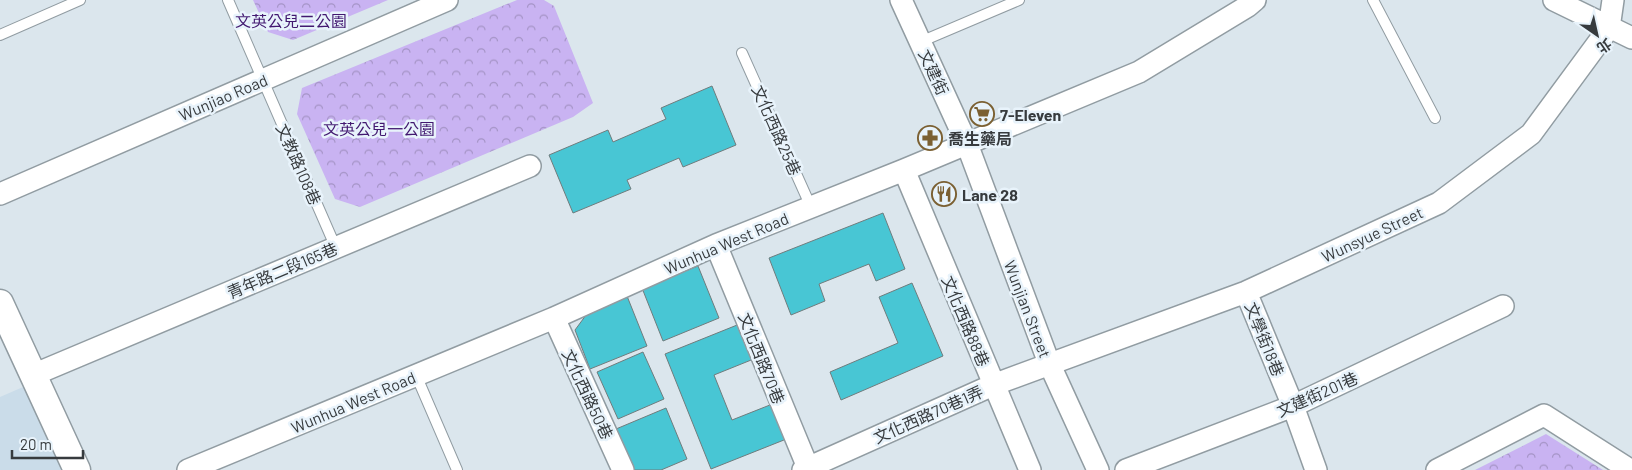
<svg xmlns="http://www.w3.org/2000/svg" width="1632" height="470" viewBox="0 0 1632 470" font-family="Barlow,'Noto Sans TC',sans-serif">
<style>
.built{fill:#cadce9}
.park{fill:url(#park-crowns)}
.building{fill:#48c6d4;stroke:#6f7c7d}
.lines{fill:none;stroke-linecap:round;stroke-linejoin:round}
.service-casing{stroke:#919ca2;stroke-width:12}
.minor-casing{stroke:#919ca2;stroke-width:24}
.tertiary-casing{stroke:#919ca2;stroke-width:29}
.service{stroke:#fff;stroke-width:10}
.minor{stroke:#fff;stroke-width:21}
.tertiary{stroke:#fff;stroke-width:26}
.labels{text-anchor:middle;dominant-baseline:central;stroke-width:5;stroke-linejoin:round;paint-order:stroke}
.park-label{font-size:16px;fill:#421870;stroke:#e8f3fb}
.street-label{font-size:16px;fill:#373b3e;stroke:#e8f3fb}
.poi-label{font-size:16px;font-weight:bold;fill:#373b3e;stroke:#e8f3fb;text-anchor:start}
</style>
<defs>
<pattern id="park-crowns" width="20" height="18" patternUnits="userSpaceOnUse" patternTransform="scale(1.25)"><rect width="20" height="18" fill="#c9b3f2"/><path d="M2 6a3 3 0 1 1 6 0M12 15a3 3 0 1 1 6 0" fill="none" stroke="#a493c5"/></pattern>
</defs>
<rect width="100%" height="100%" fill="#dbe6ed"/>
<path class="built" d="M 30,384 L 71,470 L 0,470 L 0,397 Z"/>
<path class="park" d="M 253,0 L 388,0 L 293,40 L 268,32 Z
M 517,0 L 544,0 L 554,6 L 593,103 L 573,117 L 360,207 L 335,199 L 297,114 L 302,88 Z
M 1546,434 L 1603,470 L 1475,470 Z"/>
<path class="building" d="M 712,86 L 736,145 L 683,167 L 679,158 L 627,180 L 631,189 L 573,213 L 549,155 L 608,130 L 613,142 L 666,119 L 661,108 Z
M 883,213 L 905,269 L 876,281 L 869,264 L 819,284 L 825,301 L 791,315 L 769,258 Z
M 698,266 L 719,318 L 663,341 L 642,288 Z
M 912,283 L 943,356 L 841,400 L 830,372 L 898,343 L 879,297 Z
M 627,296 L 647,346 L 590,369 L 575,330 L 589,311 Z
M 757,317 L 771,352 L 714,375 L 732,420 L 780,401 L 794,436 L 711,469 L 665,354 Z
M 643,352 L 664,399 L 618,419 L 597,372 Z
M 666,408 L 687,459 L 661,470 L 634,470 L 616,429 Z"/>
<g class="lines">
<defs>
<path id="service" d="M 228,0 L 336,248
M 1373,0 L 1435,118
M 0,35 L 80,0
M 920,42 L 1019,0
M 742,53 L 811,207
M 416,375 L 457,470"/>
<path id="minor" d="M 901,0 L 967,144 L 1049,363 L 1098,470
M 1554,0 L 1632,38
M 904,170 L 1030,470
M 0,194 L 447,0
M 716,245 L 809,470
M 1246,292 L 1293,406 L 1316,470
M 554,318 L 623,470
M 33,375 L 530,166
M 188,470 L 554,318 L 716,245 L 904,170 L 1139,72 L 1248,6 L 1255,0
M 803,470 L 993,385 L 1246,292 L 1439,203 L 1531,134 L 1609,28 L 1613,0
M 1126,470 L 1293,406 L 1503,306
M 1437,470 L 1544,415 L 1630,470"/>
<path id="tertiary" d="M 0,303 L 77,470"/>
</defs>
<use href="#service" class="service-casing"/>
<use href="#minor" class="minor-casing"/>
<use href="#tertiary" class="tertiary-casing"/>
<use href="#service" class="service"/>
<use href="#minor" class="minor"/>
<use href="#tertiary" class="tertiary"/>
</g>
<defs>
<symbol id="supermarket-ring" viewBox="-11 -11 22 22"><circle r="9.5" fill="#e8f3fb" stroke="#7b6032" stroke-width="1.5"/><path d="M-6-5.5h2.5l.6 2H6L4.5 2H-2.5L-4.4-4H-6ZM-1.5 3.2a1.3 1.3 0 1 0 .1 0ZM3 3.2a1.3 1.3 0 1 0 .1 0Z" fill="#7b6032"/></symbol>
<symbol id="pharmacy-ring" viewBox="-11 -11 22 22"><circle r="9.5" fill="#e8f3fb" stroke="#7b6032" stroke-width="1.5"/><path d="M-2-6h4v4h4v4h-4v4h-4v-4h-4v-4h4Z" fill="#7b6032"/></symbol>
<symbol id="restaurant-ring" viewBox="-11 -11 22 22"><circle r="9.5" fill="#e8f3fb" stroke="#7b6032" stroke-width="1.5"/><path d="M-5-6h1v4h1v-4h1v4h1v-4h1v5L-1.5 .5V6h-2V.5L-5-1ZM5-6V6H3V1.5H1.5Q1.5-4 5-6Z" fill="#7b6032"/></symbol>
</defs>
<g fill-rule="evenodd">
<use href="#supermarket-ring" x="968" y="100" width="28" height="28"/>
<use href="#pharmacy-ring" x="916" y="124" width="28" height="28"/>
<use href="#restaurant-ring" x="930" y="180" width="28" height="28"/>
</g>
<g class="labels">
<g class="park-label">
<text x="291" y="20">文英公兒二公園</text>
<text x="379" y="128">文英公兒一公園</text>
</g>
<g class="street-label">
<text transform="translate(934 72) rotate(65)">文建街</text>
<text transform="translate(223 97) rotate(-23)">Wunjiao Road</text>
<text transform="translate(777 130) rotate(66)">文化西路25巷</text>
<text transform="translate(299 164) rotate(66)">文教路108巷</text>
<text transform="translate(1372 234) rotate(-25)">Wunsyue Street</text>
<text transform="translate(726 243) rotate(-23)">Wunhua West Road</text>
<text transform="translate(282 270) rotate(-23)">青年路二段165巷</text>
<text transform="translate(1028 309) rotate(69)">Wunjian Street</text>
<text transform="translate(966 321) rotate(67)">文化西路88巷</text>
<text transform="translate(1265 339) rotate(68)">文學街18巷</text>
<text transform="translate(762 358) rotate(68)">文化西路70巷</text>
<text transform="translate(588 394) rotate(65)">文化西路50巷</text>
<text transform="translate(1317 394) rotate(-24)">文建街201巷</text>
<text transform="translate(353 402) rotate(-23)">Wunhua West Road</text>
<text transform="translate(928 414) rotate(-24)">文化西路70巷1弄</text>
</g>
<g class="poi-label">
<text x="1000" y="114">7-Eleven</text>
<text x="948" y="138">喬生藥局</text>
<text x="962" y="194">Lane 28</text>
</g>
</g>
<g transform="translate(1597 35) rotate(146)" stroke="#e8f3fb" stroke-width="4" paint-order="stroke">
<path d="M0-4L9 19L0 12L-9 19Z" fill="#373b3e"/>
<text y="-8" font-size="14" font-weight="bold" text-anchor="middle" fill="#373b3e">北</text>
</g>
<path d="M12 450v8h71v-8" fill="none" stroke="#373b3e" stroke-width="2.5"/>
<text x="20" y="450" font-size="15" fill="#373b3e" stroke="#e8f3fb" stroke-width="4" paint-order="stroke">20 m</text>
</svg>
